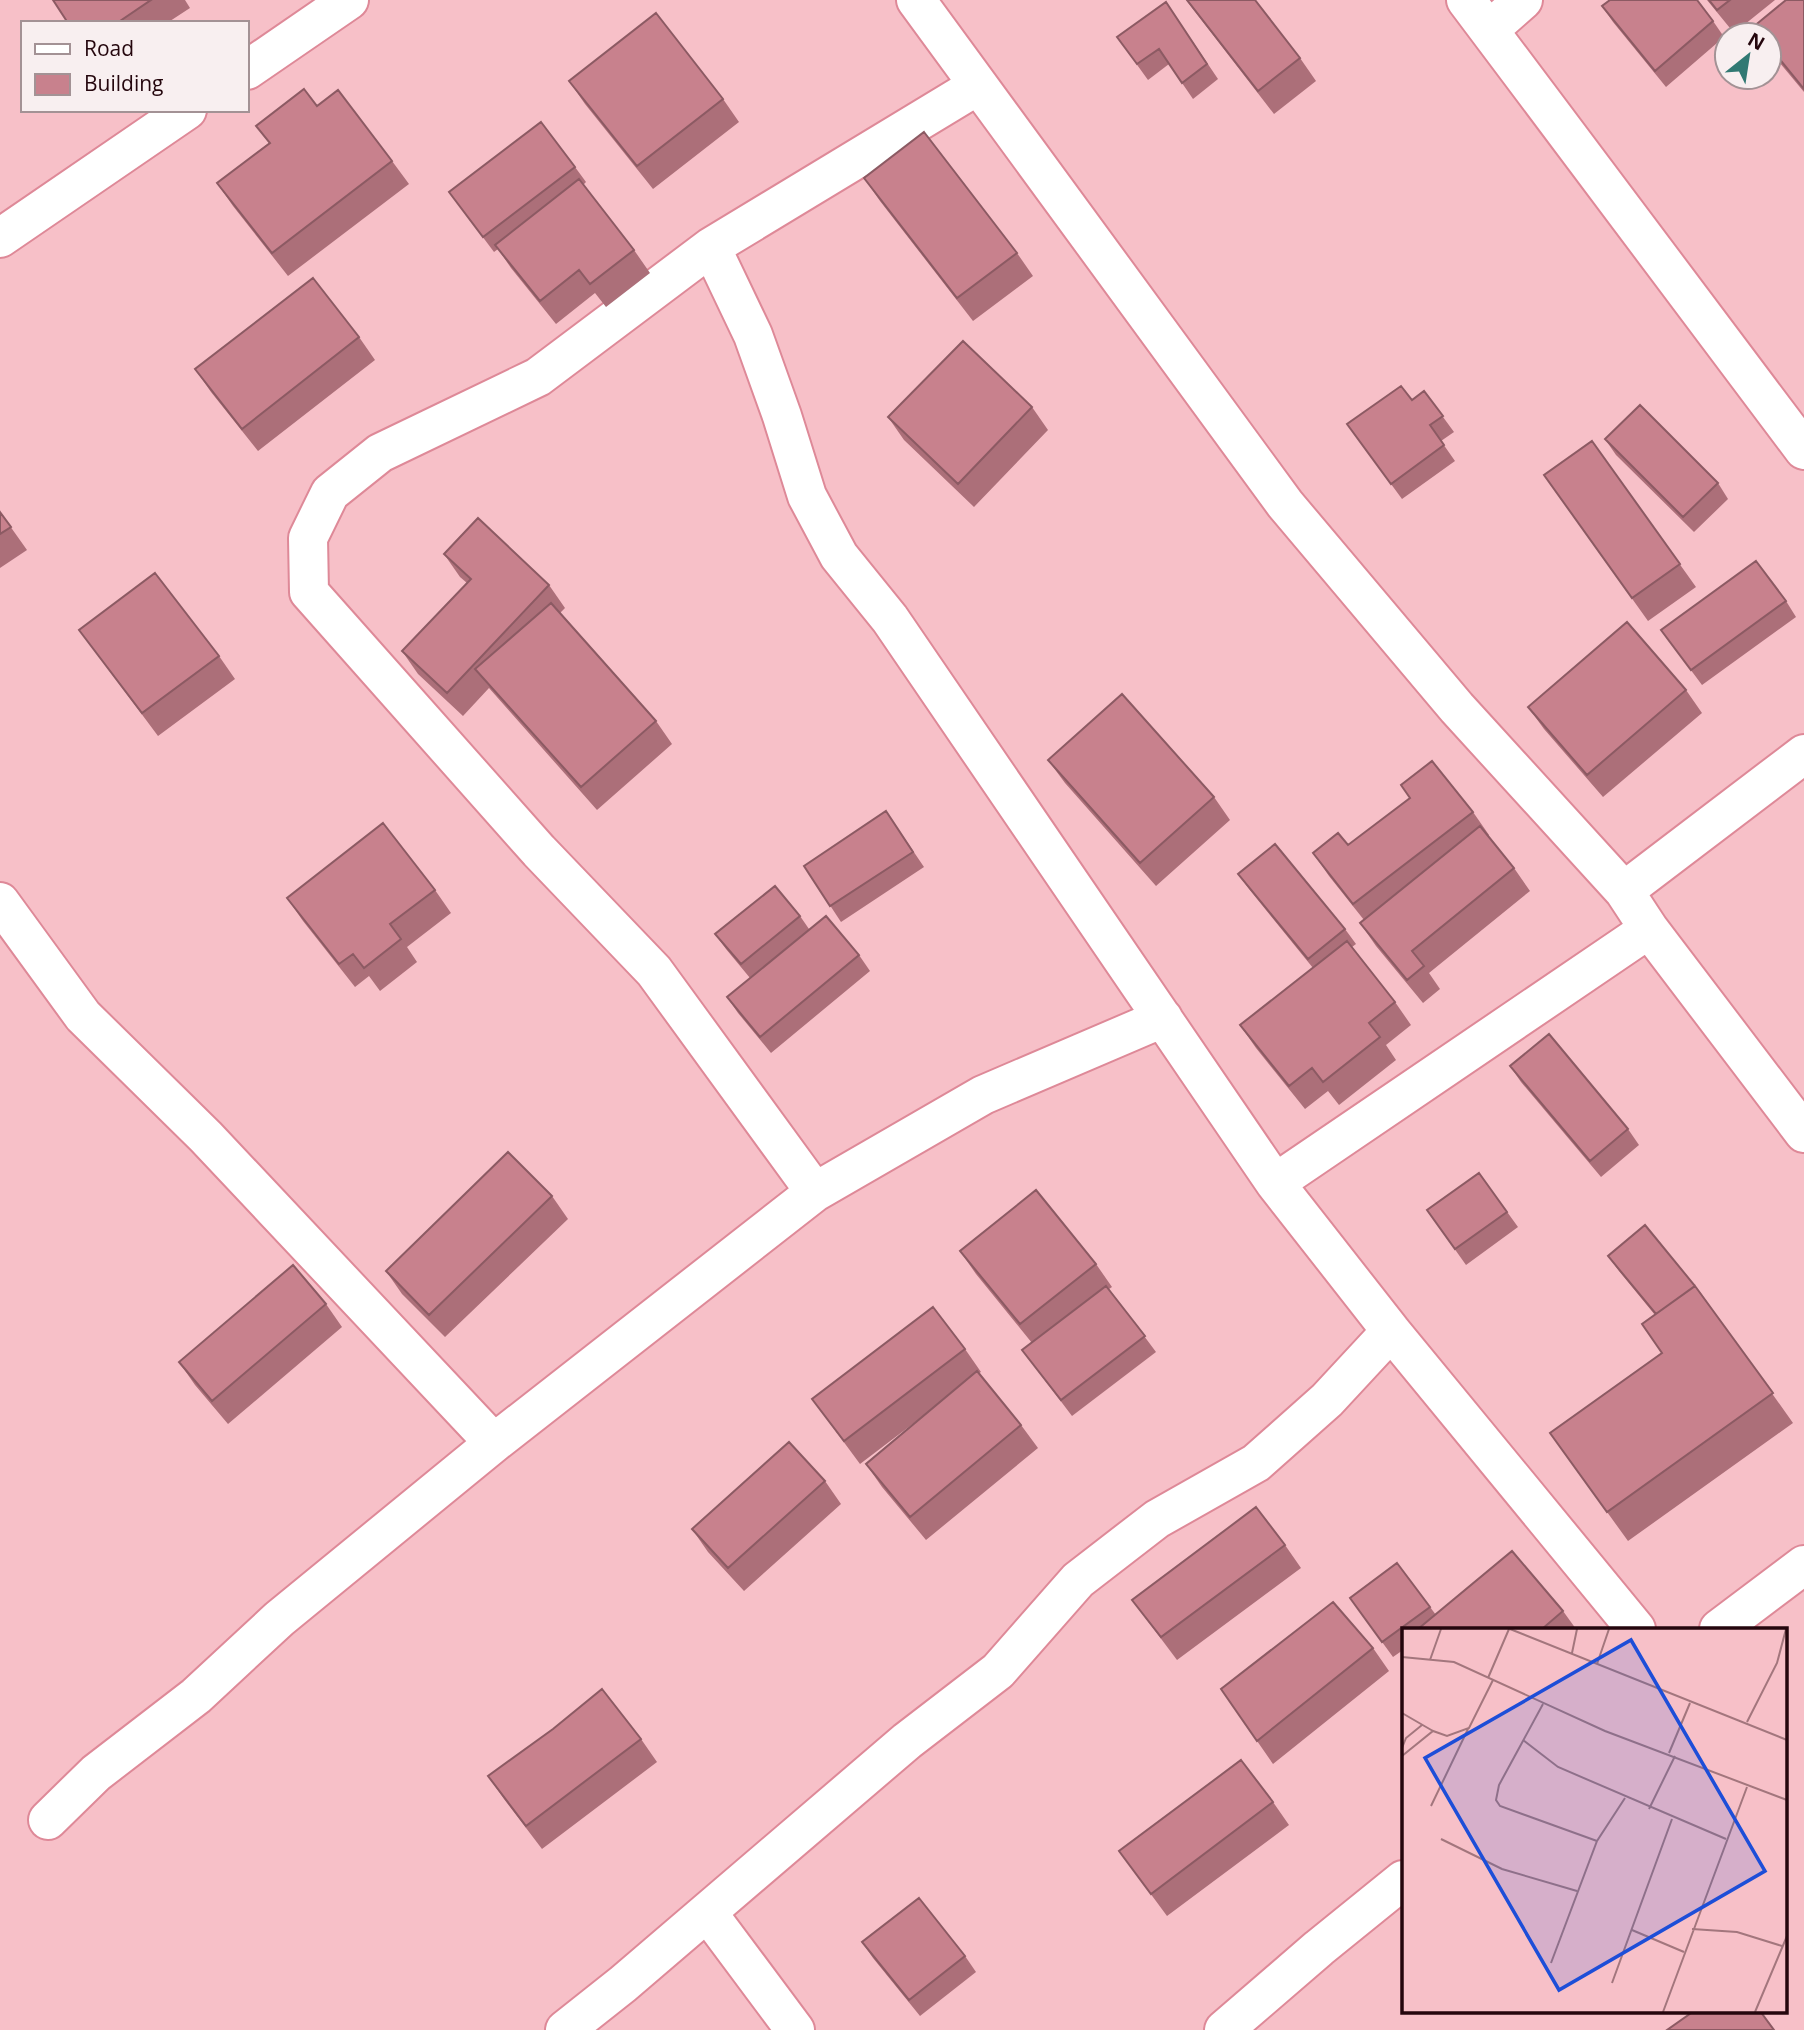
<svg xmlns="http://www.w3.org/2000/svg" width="1804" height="2030" viewBox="0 0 1804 2030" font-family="'Open Sans',sans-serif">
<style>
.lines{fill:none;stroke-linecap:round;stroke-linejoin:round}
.minor-casing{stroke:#de8998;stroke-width:42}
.minor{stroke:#fff;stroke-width:38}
.wall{fill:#ac6f79}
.building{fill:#c8818d;stroke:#8c5a63;stroke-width:2}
.inset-road{fill:none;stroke:#a3767d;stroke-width:2}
.view{fill:#1d4ed8;fill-opacity:0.15;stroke:#1d4ed8;stroke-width:3.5}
.inset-edge{fill:none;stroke:#24060d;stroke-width:3.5}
</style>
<rect width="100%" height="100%" fill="#f7c0c8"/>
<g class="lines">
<defs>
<path id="minor" d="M 916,0 L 1285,504 L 1457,708 L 1624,891 L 1649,929 L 1804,1133
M 1466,0 L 1804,450
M 1489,30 L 1523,0
M 247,70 L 349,0
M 0,238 L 187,110
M 711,247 L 753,335 L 782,416 L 807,496 L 839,556 L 890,619 L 1275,1183 L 1391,1331 L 1636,1629
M 1624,891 L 1804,754
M 0,902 L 83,1016 L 206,1137 L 494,1443
M 1275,1183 L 1649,929
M 815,1192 L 654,971 L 539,851 L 309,592 L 308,538 L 330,493 L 380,453 L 538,377 L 711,247 L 977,86
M 1719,1629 L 1804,1565
M 48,1820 L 96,1773 L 196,1696 L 279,1619 L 494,1443 L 815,1192 L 983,1095 L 1163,1018
M 707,1912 L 795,2030
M 565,2030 L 623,1984 L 907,1741 L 998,1671 L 1078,1580 L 1157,1519 L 1256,1463 L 1327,1400 L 1391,1331
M 1224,2030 L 1319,1948 L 1403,1880"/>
</defs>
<use href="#minor" class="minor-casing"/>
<use href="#minor" class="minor"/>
</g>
<path class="wall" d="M 53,0 L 185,0 L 190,8 L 167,23 L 68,23 Z
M 1186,0 L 1255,0 L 1300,58 L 1316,81 L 1274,114 Z
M 1707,0 L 1775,0 L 1734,33 Z
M 1804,0 L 1804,92 L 1769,50 L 1769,35 L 1759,35 L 1753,27 Z
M 1166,2 L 1218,79 L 1193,99 L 1169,64 L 1148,80 L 1117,37 Z
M 1602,6 L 1713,21 L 1724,37 L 1666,87 L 1613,22 Z
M 569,81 L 723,99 L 739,122 L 653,189 L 585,104 Z
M 317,106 L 392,161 L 409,184 L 288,276 L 233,206 L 217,183 L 269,143 L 256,126 Z
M 575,167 L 586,182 L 583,185 L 634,250 L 650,273 L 606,307 L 595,293 L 556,324 L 511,268 L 498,249 L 494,252 L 449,192 Z
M 864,178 L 1017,253 L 1033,276 L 973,321 L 880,201 Z
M 359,337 L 375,360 L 258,451 L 211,392 L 195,369 Z
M 1424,391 L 1454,432 L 1441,441 L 1455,461 L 1402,499 L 1347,424 L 1412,400 Z
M 1032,407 L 1048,430 L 974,507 L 904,440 L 888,417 Z
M 1605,439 L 1718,483 L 1728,499 L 1694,532 L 1616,455 Z
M 1592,441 L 1696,587 L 1648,621 L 1544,475 Z
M 0,512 L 27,550 L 0,568 Z
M 444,554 L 549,585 L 565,608 L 560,613 L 656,721 L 672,744 L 597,810 L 489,688 L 463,716 L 418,674 L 402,651 L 467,583 L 460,577 Z
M 1786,601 L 1796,617 L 1702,685 L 1661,630 Z
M 79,630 L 219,656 L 235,679 L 158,736 Z
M 1686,690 L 1702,713 L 1603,797 L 1544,729 L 1528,707 Z
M 1048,760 L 1214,797 L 1230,820 L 1156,886 L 1065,783 Z
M 886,811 L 924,867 L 841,922 L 804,866 Z
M 1473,812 L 1489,835 L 1488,836 L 1514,868 L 1530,891 L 1429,973 L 1440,989 L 1423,1003 L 1376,946 L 1360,923 L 1364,920 L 1329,876 L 1313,853 L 1348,845 Z
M 1238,874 L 1345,929 L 1356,944 L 1352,947 L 1395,1002 L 1411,1025 L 1386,1045 L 1396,1060 L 1339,1105 L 1328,1091 L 1305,1109 L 1256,1048 L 1240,1025 L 1313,968 L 1249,889 Z
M 435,890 L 451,913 L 407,947 L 417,962 L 380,991 L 369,976 L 355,987 L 303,921 L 287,898 Z
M 800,916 L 809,929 L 859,955 L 870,971 L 771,1053 L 738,1013 L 727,997 L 750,978 L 726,949 L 715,934 Z
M 1510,1066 L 1628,1129 L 1639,1145 L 1601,1177 L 1521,1082 Z
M 1479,1173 L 1518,1227 L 1466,1265 L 1427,1210 Z
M 552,1196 L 568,1219 L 445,1337 L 402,1294 L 386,1271 Z
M 960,1251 L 1096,1264 L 1112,1287 L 1109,1289 L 1156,1352 L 1072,1416 L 1022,1350 L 1032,1343 L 976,1274 Z
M 1608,1256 L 1700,1292 L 1793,1423 L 1628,1541 L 1550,1433 L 1662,1353 L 1655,1315 L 1619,1271 Z
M 326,1304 L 342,1327 L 228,1424 L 195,1385 L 179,1362 Z
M 965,1349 L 981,1372 L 979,1373 L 1021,1425 L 1038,1448 L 926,1540 L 882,1487 L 866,1464 L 931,1410 L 860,1464 L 812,1399 Z
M 825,1481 L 841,1504 L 744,1591 L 708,1552 L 692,1529 Z
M 1285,1545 L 1301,1568 L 1177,1660 L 1132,1600 Z
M 1397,1563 L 1436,1615 L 1563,1611 L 1576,1629 L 1403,1629 L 1403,1650 L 1393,1657 L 1350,1598 Z
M 1373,1648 L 1389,1671 L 1273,1764 L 1221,1689 Z
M 553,1729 L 641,1739 L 657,1762 L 542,1849 L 504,1799 L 488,1776 Z
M 1273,1802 L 1289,1825 L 1167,1916 L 1119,1851 Z
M 862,1942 L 965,1956 L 976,1972 L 920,2016 L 873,1958 Z"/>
<path class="building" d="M 53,0 L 151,0 L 117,23 L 68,23 Z
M 1187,0 L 1255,0 L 1300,58 L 1258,91 Z
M 1610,0 L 1697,0 L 1713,21 L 1655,71 L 1602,6 Z
M 1709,0 L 1730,0 L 1717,10 Z
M 1786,0 L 1804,0 L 1804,89 L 1769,46 L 1769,35 L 1760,35 L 1753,27 Z
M 1166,2 L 1207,64 L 1182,83 L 1159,49 L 1137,64 L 1117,37 Z
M 656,13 L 723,99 L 637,166 L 569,81 Z
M 304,89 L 317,106 L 338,90 L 392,161 L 272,253 L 217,183 L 270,143 L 256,126 Z
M 541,122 L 575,167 L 483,237 L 449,192 Z
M 924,132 L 1017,253 L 957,298 L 864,178 Z
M 579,179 L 634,250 L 590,284 L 579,270 L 540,301 L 495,245 Z
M 313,278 L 359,337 L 242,429 L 195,369 Z
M 963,341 L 1032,407 L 958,484 L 888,417 Z
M 1401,386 L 1412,400 L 1424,391 L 1443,416 L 1430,425 L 1444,445 L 1391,484 L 1347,424 Z
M 1640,405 L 1718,483 L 1683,517 L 1605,439 Z
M 1592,441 L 1680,564 L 1632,598 L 1544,475 Z
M 0,512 L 11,527 L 0,534 Z
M 478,518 L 549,585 L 447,693 L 402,651 L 471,579 L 444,554 Z
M 1756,561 L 1786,601 L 1691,670 L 1661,630 Z
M 155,573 L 219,656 L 142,713 L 79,630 Z
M 551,603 L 656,721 L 581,787 L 475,669 Z
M 1627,622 L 1686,690 L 1587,775 L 1528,707 Z
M 1122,694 L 1214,797 L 1140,863 L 1048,760 Z
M 1432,761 L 1473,812 L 1353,904 L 1313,853 L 1338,833 L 1348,845 L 1410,798 L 1401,785 Z
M 886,811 L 913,852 L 830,906 L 804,866 Z
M 383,823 L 435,890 L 390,924 L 401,939 L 364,968 L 353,954 L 339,964 L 287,898 Z
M 1480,826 L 1514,868 L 1412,951 L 1424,966 L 1407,980 L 1360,923 Z
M 1275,844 L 1345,929 L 1308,959 L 1238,874 Z
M 775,886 L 800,916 L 741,964 L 715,934 Z
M 826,916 L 859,955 L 760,1037 L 727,997 Z
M 1347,941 L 1395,1002 L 1369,1023 L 1380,1037 L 1323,1082 L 1312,1068 L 1289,1086 L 1240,1025 Z
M 1549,1034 L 1628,1129 L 1590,1161 L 1510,1066 Z
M 508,1152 L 552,1196 L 429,1315 L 386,1271 Z
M 1479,1173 L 1507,1212 L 1455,1249 L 1427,1210 Z
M 1036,1190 L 1096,1264 L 1020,1324 L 960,1251 Z
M 1645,1225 L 1695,1286 L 1656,1314 L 1608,1256 Z
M 293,1265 L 326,1304 L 212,1401 L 179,1362 Z
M 1106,1286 L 1145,1336 L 1061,1400 L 1022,1350 Z
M 1695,1286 L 1773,1393 L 1607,1512 L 1550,1433 L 1662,1353 L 1642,1324 Z
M 933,1307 L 965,1349 L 844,1441 L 812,1399 Z
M 977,1371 L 1021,1425 L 910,1517 L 866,1464 Z
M 789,1442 L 825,1481 L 728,1568 L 692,1529 Z
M 1256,1507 L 1285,1545 L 1161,1637 L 1132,1600 Z
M 1512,1551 L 1563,1611 L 1542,1629 L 1418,1629 Z
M 1397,1563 L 1430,1607 L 1382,1642 L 1350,1598 Z
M 1333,1602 L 1373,1648 L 1257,1741 L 1221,1689 Z
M 602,1689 L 641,1739 L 526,1826 L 488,1776 L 553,1729 Z
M 1241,1760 L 1273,1802 L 1151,1894 L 1119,1851 Z
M 919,1898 L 965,1956 L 909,2000 L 862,1942 Z
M 1694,2011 L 1760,2011 L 1774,2030 L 1667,2030 Z"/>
<g transform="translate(1402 1628)">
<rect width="385" height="385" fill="#f7c0c8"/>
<path class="inset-road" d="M 108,1 L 385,112M 170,25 L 175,1M 0,29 L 52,34 L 203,103 L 385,172M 28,32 L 39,1M 195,36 L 207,1M 86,50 L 107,1M 141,76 L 97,157 L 94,172 L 98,178 L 195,213M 0,85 L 31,103M 345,94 L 375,35 L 384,1M 121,112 L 156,139 L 324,211M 0,120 L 4,110 L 20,97M 267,125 L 288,75M 0,128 L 31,103 L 45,108 L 67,100 L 91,52M 29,178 L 66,101M 247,181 L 273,128M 39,211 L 100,241 L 175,263M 290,301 L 335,304 L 380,318M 230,302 L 282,324M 149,335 L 195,213 L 223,170M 210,355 L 270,191M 261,384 L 345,159M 353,384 L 385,308"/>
<path class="view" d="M 229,12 L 363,243 L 157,362 L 23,130 Z"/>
<rect width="385" height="385" class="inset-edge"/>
</g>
<rect x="21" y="21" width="228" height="91" fill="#f8eff0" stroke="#a39295" stroke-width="2"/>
<rect x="35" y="44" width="35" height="10" fill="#ffffff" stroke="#a39295" stroke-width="2"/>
<text x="84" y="56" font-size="21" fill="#24060d">Road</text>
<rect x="35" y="74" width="35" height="21" fill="#c8818d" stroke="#a39295" stroke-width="2"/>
<text x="84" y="91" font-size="21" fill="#24060d">Building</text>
<g transform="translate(1748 56) rotate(30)"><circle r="33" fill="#f8eff0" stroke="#a39295" stroke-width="2"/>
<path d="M0-5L12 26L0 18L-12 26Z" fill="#317973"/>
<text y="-10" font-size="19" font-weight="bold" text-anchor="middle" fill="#24060d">N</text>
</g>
</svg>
